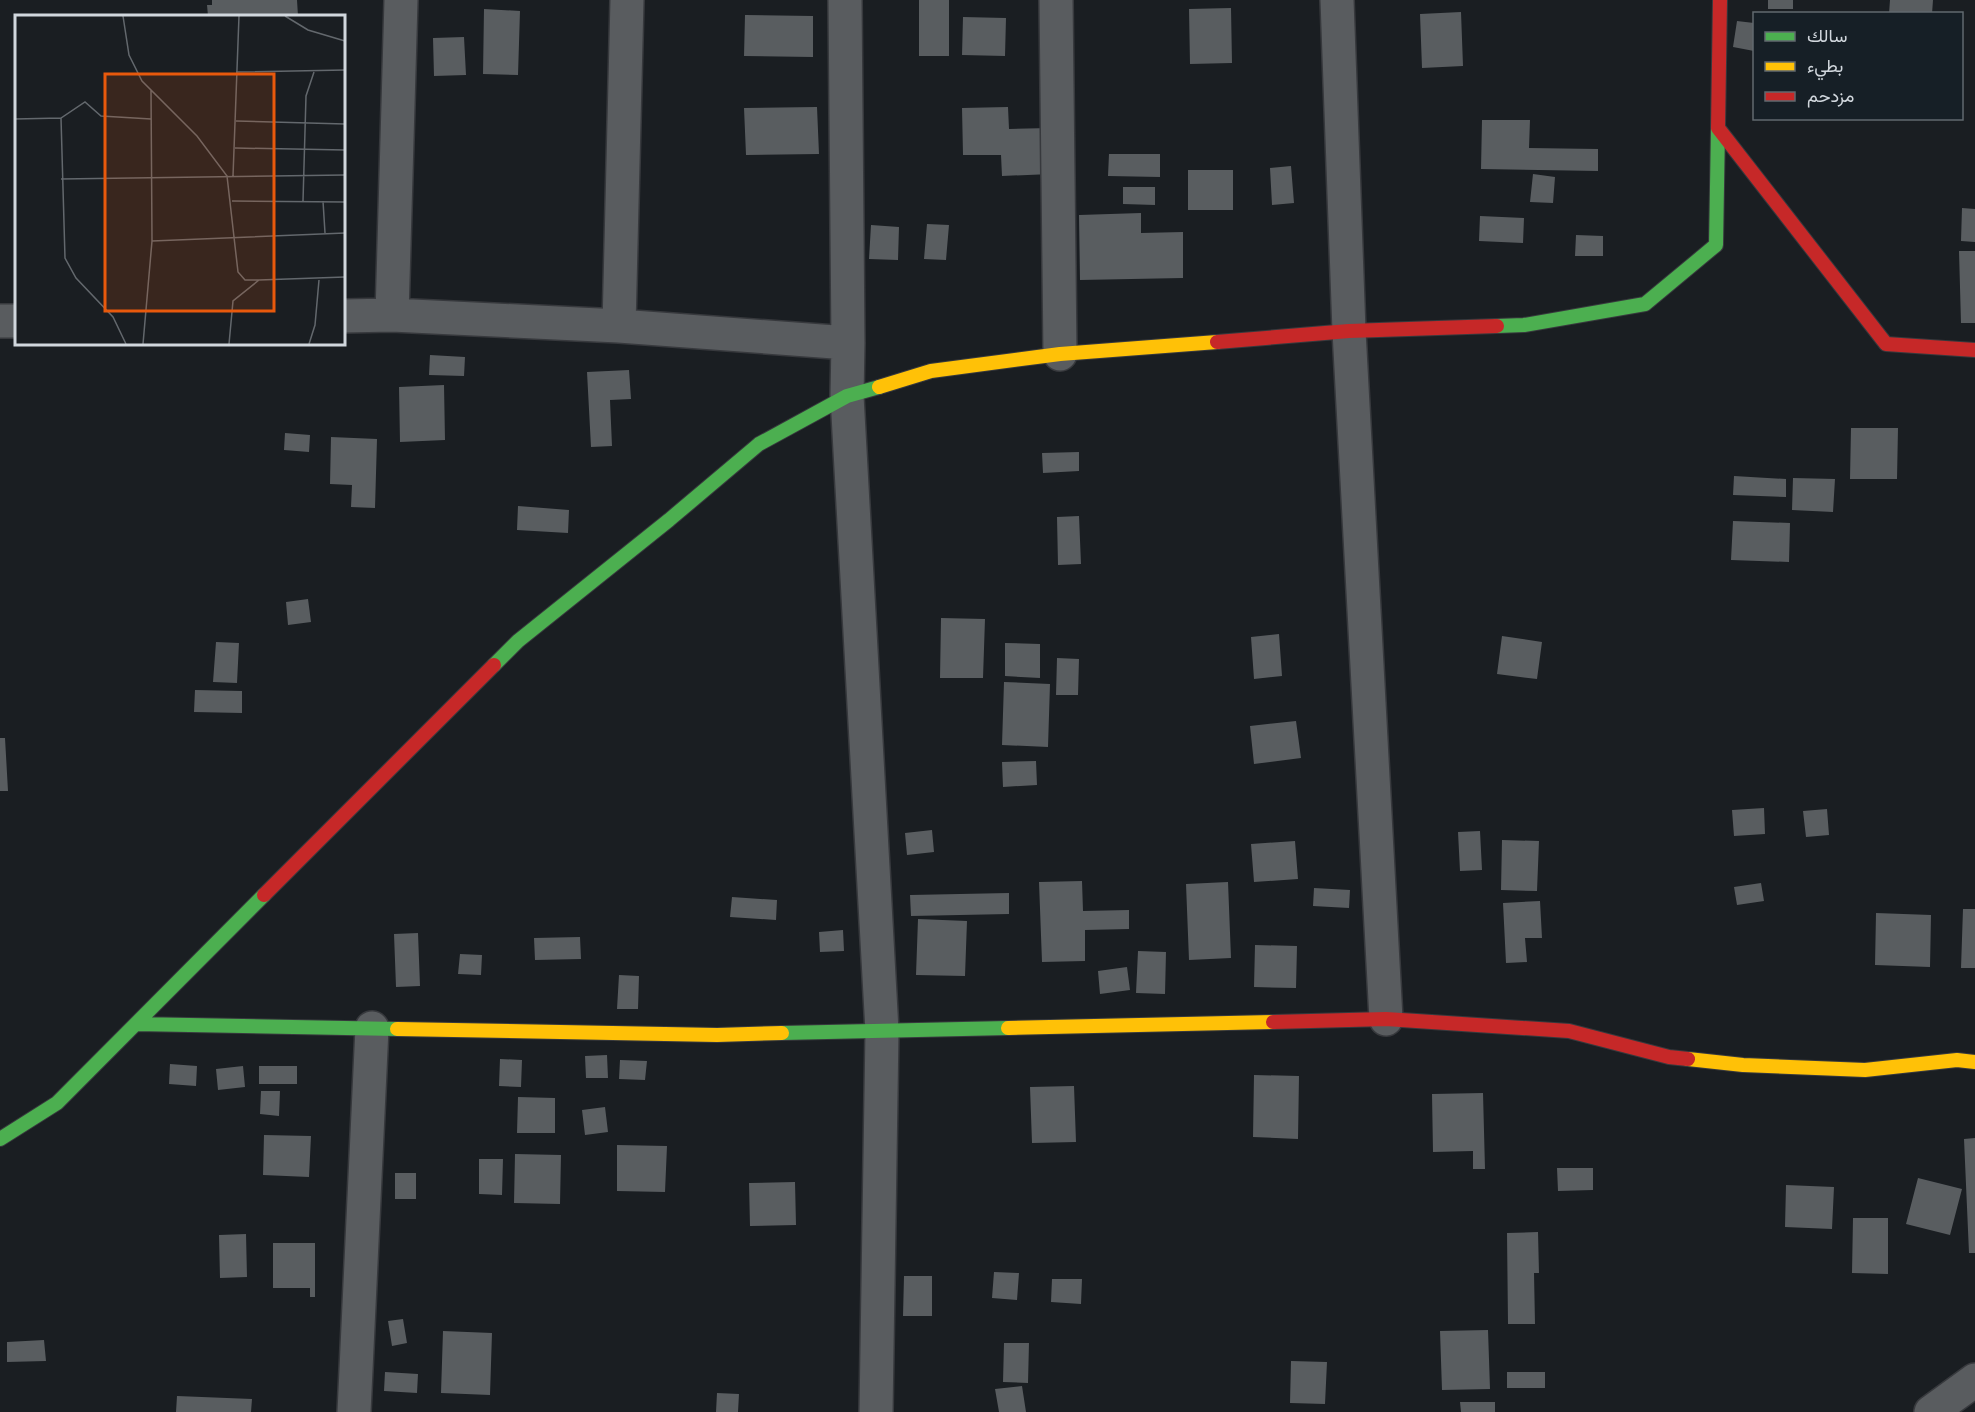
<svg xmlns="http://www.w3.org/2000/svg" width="1975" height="1412" viewBox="0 0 1975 1412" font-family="Inter,Vazirmatn,sans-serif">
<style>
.building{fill:#595d60}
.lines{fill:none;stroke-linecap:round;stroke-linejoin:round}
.street-casing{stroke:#37393d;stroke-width:36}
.fast-casing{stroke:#37393d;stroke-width:16}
.slow-casing{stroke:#37393d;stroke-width:16}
.jam-casing{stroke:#37393d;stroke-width:16}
.street{stroke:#595c5f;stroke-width:33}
.fast{stroke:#4caf50;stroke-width:14}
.slow{stroke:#ffc107;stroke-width:14}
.jam{stroke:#c62828;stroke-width:14}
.inset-road{fill:none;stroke:#63686d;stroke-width:1.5}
.view{fill:#e8590c;fill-opacity:0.15;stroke:#e8590c;stroke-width:3}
.inset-edge{fill:none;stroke:#d1d7dd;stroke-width:3}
</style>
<rect width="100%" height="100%" fill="#1a1e22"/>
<path class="building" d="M 212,0 L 297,0 L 298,16 L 208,16 L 207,5 L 212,5 Z
M 919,0 L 949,0 L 949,56 L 919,56 Z
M 1768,0 L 1793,0 L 1793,9 L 1768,9 Z
M 1890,0 L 1933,0 L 1932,14 L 1889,14 Z
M 1231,8 L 1232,63 L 1190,64 L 1189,9 Z
M 484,9 L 520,11 L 518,75 L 483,74 Z
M 1461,12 L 1463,66 L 1422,68 L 1420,14 Z
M 745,15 L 813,16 L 813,57 L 744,56 Z
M 963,17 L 1006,18 L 1005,56 L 962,55 Z
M 1737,21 L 1754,23 L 1754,51 L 1733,47 Z
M 464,37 L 466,75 L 434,76 L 433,38 Z
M 817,107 L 819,154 L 746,155 L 744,108 Z
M 1008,107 L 1009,129 L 1050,128 L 1051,174 L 1002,176 L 1001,155 L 963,155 L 962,108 Z
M 1482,120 L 1530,120 L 1529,148 L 1598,149 L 1598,171 L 1481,169 Z
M 1109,154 L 1160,154 L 1160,177 L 1108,176 Z
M 1291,166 L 1294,203 L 1272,205 L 1270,168 Z
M 1188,170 L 1233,170 L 1233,210 L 1188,210 Z
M 1533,174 L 1555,177 L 1553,203 L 1530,202 Z
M 1123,187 L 1155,187 L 1155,205 L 1123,204 Z
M 1962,208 L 1975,209 L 1975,242 L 1961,241 Z
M 1141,213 L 1141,233 L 1183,232 L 1183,278 L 1080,280 L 1079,215 Z
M 1480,216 L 1524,218 L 1523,243 L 1479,241 Z
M 927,224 L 949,225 L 946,260 L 924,259 Z
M 871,225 L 899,227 L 898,260 L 869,259 Z
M 1576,235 L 1603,236 L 1603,256 L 1575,256 Z
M 1959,251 L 1975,251 L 1975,323 L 1961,323 Z
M 430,355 L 465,357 L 464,376 L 429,375 Z
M 629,370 L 631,399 L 610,400 L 612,446 L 591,447 L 587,372 Z
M 444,385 L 445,440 L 400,442 L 399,387 Z
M 1851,428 L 1898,428 L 1897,479 L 1850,479 Z
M 285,433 L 310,435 L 309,452 L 284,450 Z
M 331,437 L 377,439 L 375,508 L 351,507 L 352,485 L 330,484 Z
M 1079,452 L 1079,471 L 1043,473 L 1042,453 Z
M 1734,476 L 1786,479 L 1786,497 L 1733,495 Z
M 1793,478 L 1835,479 L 1833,512 L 1792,510 Z
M 518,506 L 569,510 L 568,533 L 517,530 Z
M 1079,516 L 1081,564 L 1058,565 L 1057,517 Z
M 1733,521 L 1790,523 L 1789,562 L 1731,560 Z
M 308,599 L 311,622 L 288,625 L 286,602 Z
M 941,618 L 985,619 L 983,678 L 940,678 Z
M 1279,634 L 1282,676 L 1254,679 L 1251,637 Z
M 1502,636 L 1542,642 L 1537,679 L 1497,674 Z
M 216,642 L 239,643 L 237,683 L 213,682 Z
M 1005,643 L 1040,644 L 1040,678 L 1005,676 Z
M 1057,658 L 1079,659 L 1078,695 L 1056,695 Z
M 1004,682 L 1050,684 L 1048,747 L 1002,745 Z
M 195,690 L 242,691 L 242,713 L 194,712 Z
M 1296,721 L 1301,758 L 1254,764 L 1250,726 Z
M 0,738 L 5,738 L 8,791 L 0,791 Z
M 1036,761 L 1037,785 L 1003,787 L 1002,762 Z
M 1764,808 L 1765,834 L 1734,836 L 1732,810 Z
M 1827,809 L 1829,835 L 1806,837 L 1803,811 Z
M 932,830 L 934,852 L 907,855 L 905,833 Z
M 1480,831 L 1482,870 L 1460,871 L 1458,832 Z
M 1502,840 L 1539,841 L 1537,891 L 1501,890 Z
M 1295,841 L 1298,879 L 1254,882 L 1251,844 Z
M 1082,881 L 1083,911 L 1129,910 L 1129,929 L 1085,930 L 1085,961 L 1042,962 L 1039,882 Z
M 1228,882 L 1231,958 L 1189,960 L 1186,884 Z
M 1761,883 L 1764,901 L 1737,905 L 1734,887 Z
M 1314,888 L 1350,890 L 1349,908 L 1313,906 Z
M 1009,893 L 1009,914 L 911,916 L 910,895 Z
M 732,897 L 777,900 L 776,920 L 730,917 Z
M 1540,901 L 1542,938 L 1525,938 L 1527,962 L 1506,963 L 1503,903 Z
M 1963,909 L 1975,909 L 1975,968 L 1961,968 Z
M 1876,913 L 1931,915 L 1930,967 L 1875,965 Z
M 918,919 L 967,921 L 965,976 L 916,975 Z
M 843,930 L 844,951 L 820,952 L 819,932 Z
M 418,933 L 420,986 L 396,987 L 394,934 Z
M 580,937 L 581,959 L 535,960 L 534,938 Z
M 1255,945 L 1297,946 L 1296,988 L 1254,987 Z
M 1138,951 L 1166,952 L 1165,994 L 1136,993 Z
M 460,954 L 482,955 L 481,975 L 458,974 Z
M 1127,967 L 1130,990 L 1100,994 L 1098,971 Z
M 619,975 L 639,976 L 638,1009 L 617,1009 Z
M 607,1055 L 608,1078 L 586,1078 L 585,1056 Z
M 500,1059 L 522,1060 L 521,1087 L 499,1086 Z
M 620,1060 L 647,1061 L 645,1080 L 619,1079 Z
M 170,1064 L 197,1066 L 196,1086 L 169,1084 Z
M 243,1066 L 245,1087 L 218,1090 L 216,1069 Z
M 259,1066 L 297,1066 L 297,1084 L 259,1084 Z
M 1254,1075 L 1299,1076 L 1298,1139 L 1253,1137 Z
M 1074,1086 L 1076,1142 L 1032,1143 L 1030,1087 Z
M 261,1091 L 280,1091 L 279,1116 L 260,1114 Z
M 1483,1093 L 1485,1169 L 1473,1169 L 1473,1151 L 1433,1152 L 1432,1094 Z
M 518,1097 L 555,1098 L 555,1133 L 517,1133 Z
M 605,1107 L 608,1132 L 585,1135 L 582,1110 Z
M 264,1135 L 311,1136 L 309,1177 L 263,1175 Z
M 1975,1138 L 1975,1253 L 1969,1253 L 1964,1139 Z
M 617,1145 L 667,1146 L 665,1192 L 617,1191 Z
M 515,1154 L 561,1155 L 560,1204 L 514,1203 Z
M 479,1159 L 503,1159 L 502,1195 L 479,1194 Z
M 1557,1168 L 1593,1168 L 1593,1190 L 1558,1191 Z
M 395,1173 L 416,1173 L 416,1199 L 395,1199 Z
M 1918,1178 L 1962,1189 L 1950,1235 L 1906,1224 Z
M 795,1182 L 796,1225 L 750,1226 L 749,1183 Z
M 1786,1185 L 1834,1187 L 1832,1229 L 1785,1227 Z
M 1853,1218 L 1888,1218 L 1888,1274 L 1852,1273 Z
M 1538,1232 L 1539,1273 L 1534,1273 L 1535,1324 L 1508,1324 L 1507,1233 Z
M 246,1234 L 247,1277 L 220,1278 L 219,1235 Z
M 273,1243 L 315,1243 L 315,1297 L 310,1297 L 310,1288 L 273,1288 Z
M 994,1272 L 1019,1273 L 1017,1300 L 992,1298 Z
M 904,1276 L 932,1276 L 932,1316 L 903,1316 Z
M 1052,1279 L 1082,1279 L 1081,1304 L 1051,1302 Z
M 403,1319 L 407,1343 L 392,1346 L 388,1321 Z
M 1488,1330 L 1490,1389 L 1442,1390 L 1440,1331 Z
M 443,1331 L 492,1333 L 490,1395 L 441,1393 Z
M 44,1340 L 46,1361 L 7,1362 L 7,1342 Z
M 1004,1343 L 1029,1343 L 1028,1383 L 1003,1382 Z
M 1291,1361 L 1327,1362 L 1325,1404 L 1290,1403 Z
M 385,1372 L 418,1374 L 417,1393 L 384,1391 Z
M 1507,1372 L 1545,1372 L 1545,1388 L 1507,1388 Z
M 1022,1386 L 1026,1412 L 999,1412 L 995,1389 Z
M 717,1393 L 739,1394 L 738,1412 L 716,1412 Z
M 177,1396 L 252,1399 L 251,1412 L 176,1412 Z
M 1460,1402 L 1495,1402 L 1495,1412 L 1461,1412 Z"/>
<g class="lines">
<defs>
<path id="street" d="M 845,0 L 848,343 L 847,396 L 882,1031 L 876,1412
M 1056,0 L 1060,354
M 1337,0 L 1349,331 L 1386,1019
M 392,315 L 401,0
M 344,316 L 392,315 L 619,326 L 848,343
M 0,321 L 16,321
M 619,326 L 627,0
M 354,1412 L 372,1028
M 1931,1412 L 1975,1380"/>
<path id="fast" d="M 1497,326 L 1524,325 L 1645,304 L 1716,245 L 1718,128
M 494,665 L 518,641 L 669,520 L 759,444 L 847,396 L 879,387
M 136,1024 L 397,1029
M 782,1033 L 1008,1028
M 0,1139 L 57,1103 L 264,895"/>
<path id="slow" d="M 879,387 L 931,371 L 1060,354 L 1217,342
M 1008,1028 L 1273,1022
M 397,1029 L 717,1035 L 782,1033
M 1688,1059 L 1743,1065 L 1865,1070 L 1957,1060 L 1975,1062"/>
<path id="jam" d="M 1720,0 L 1718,128 L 1886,344 L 1975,350
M 1217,342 L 1349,331 L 1497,326
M 264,895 L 494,665
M 1273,1022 L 1386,1019 L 1569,1031 L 1669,1057 L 1688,1059"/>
</defs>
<use href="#street" class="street-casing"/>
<use href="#fast" class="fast-casing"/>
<use href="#slow" class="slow-casing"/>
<use href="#jam" class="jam-casing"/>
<use href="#street" class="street"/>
<use href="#fast" class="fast"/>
<use href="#slow" class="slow"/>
<use href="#jam" class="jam"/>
</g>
<g transform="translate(15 15)">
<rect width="330" height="330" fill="#1a1e22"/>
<path class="inset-road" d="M 108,1 L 114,40 L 127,66 L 182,121 L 212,161 L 223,257 L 230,265 L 244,265M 270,1 L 293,15 L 330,26M 221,57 L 330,55M 46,103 L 50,243 L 61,263 L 98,302 L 111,329M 0,104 L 46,103 L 70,87 L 86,101 L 136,104M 221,106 L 330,109M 220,133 L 330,135M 218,161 L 224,1M 46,164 L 330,160M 217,186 L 330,187M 288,186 L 291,81 L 299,57M 308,186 L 310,218M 137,226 L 330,218M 128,329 L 137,226 L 136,75M 214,329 L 218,286 L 244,265 L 330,262M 294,329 L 300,310 L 304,265"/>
<path class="view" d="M 90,59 L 259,59 L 259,296 L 90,296 Z"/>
<rect width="330" height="330" class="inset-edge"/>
</g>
<rect x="1753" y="12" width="210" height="108" fill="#161f26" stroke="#61696f" stroke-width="1.5"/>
<rect x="1765" y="32" width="30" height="9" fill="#4caf50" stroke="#61696f" stroke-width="1.5"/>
<text x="1807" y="42" font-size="18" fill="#d1d7dd">سالك</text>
<rect x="1765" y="62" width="30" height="9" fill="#ffc107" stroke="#61696f" stroke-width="1.5"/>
<text x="1807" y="72" font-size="18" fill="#d1d7dd">بطيء</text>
<rect x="1765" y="92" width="30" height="9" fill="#c62828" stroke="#61696f" stroke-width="1.5"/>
<text x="1807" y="102" font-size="18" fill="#d1d7dd">مزدحم</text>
</svg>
